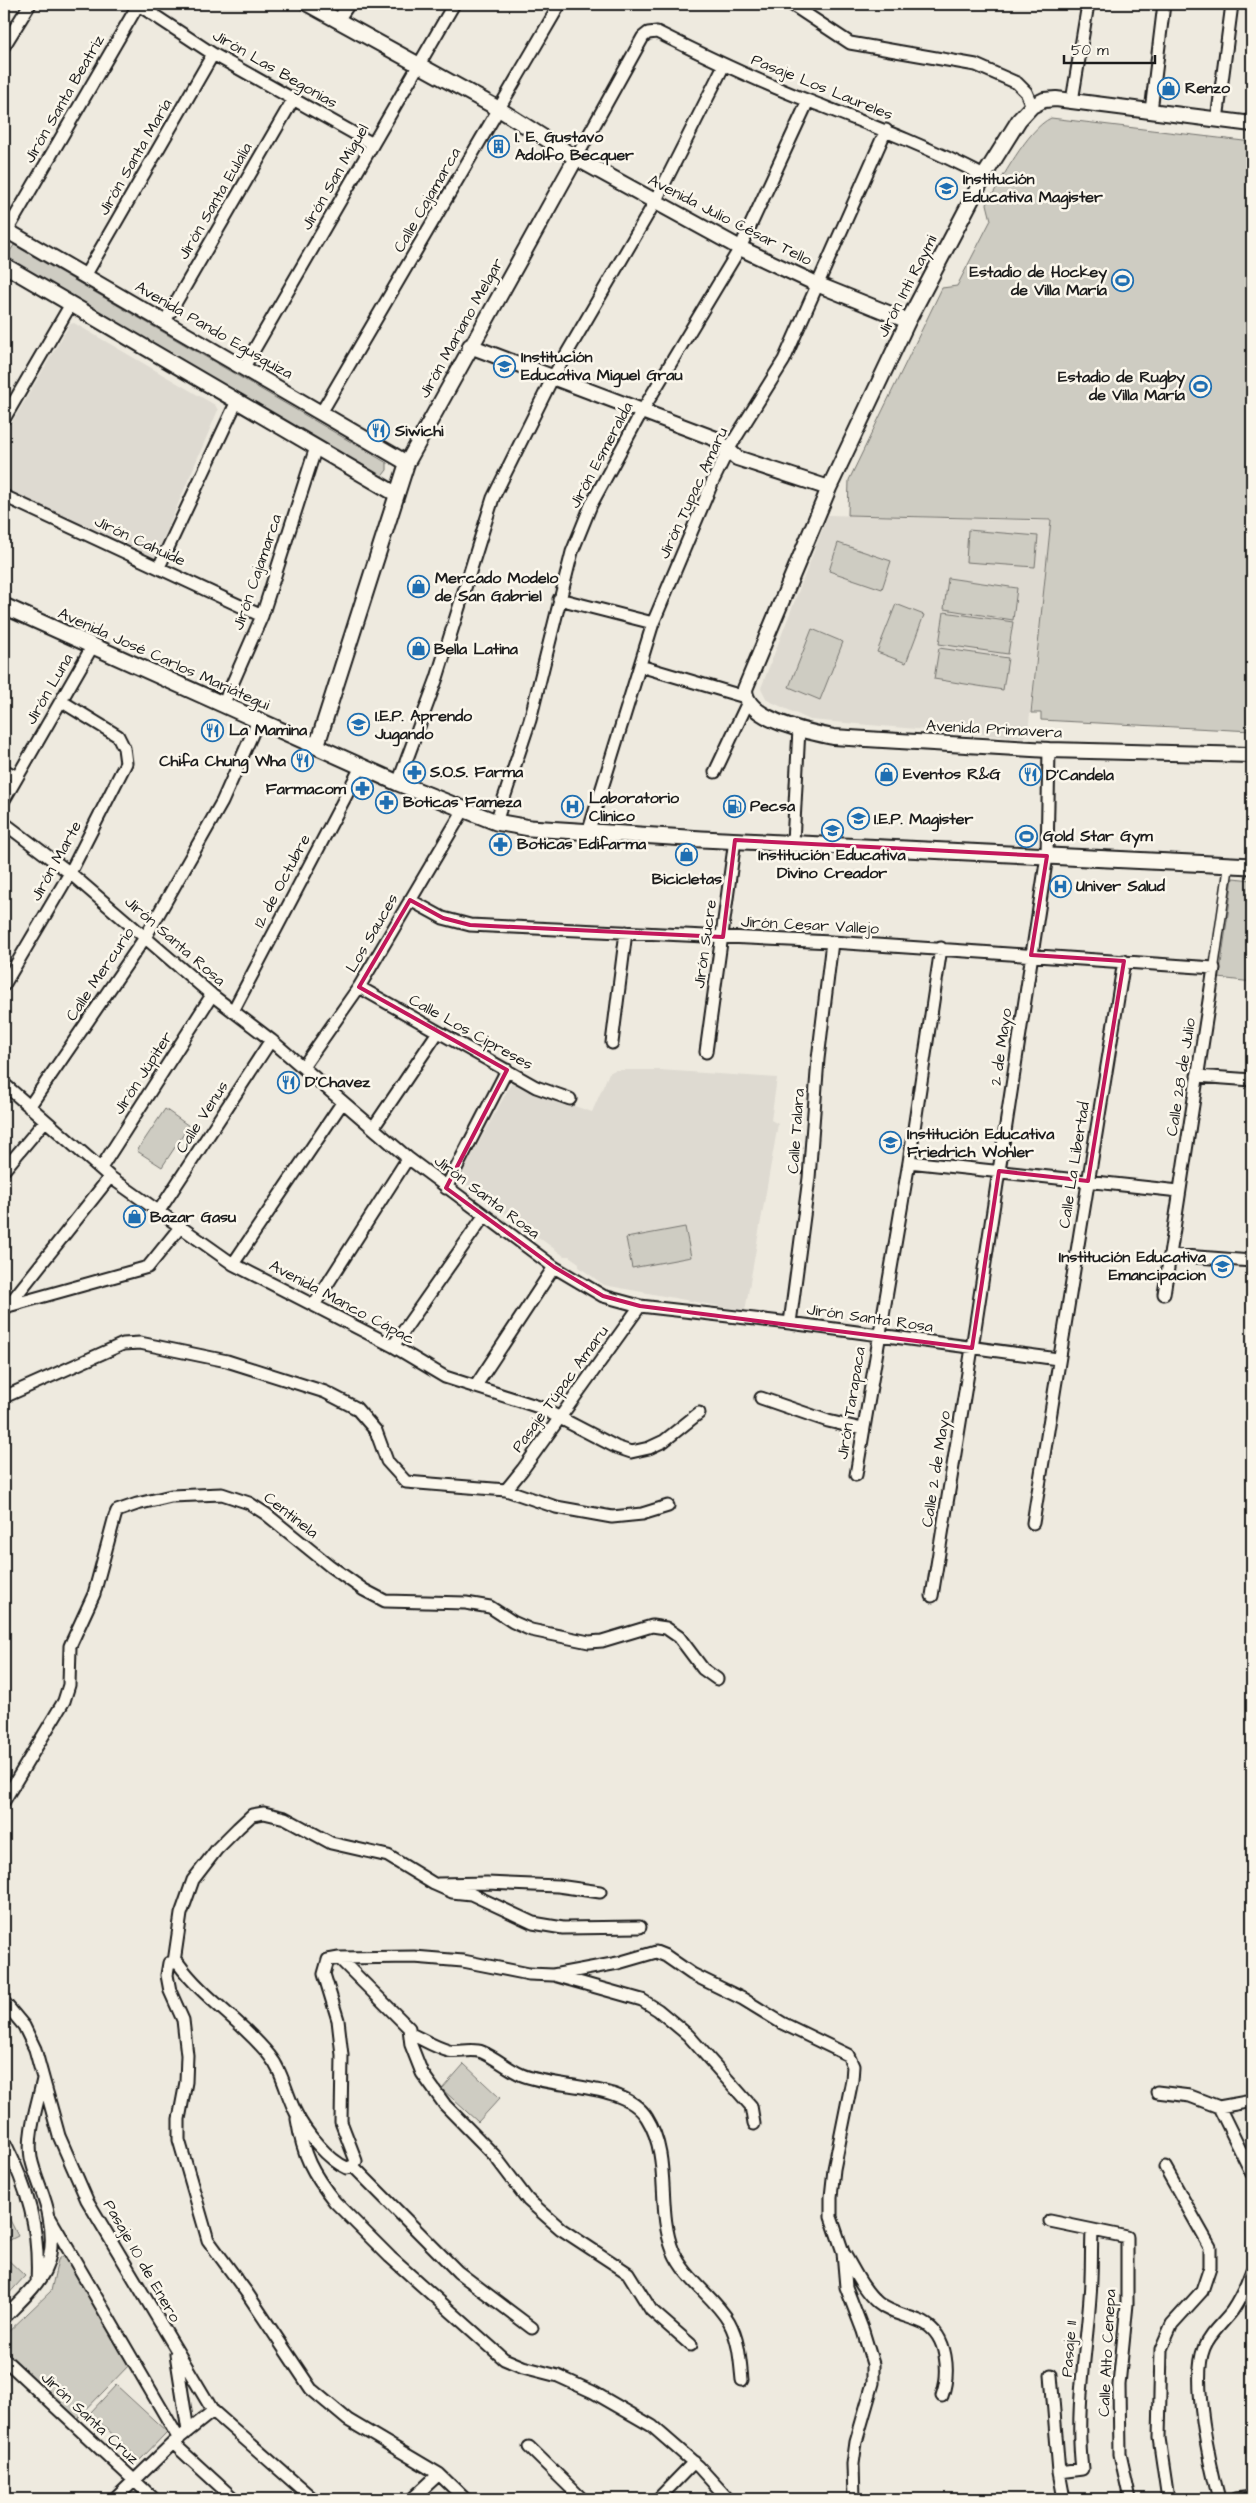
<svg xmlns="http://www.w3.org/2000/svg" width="1256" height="2503" viewBox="0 0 1256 2503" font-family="'Architects Daughter',sans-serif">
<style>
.built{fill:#dedad1}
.green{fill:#ceccc2;stroke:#75746f}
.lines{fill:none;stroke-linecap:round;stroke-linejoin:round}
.pedestrian-casing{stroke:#1c1c1c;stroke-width:11}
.minor-casing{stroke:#1c1c1c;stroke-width:15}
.tertiary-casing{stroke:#1c1c1c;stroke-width:18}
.secondary-casing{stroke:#1c1c1c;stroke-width:19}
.pedestrian{stroke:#fbf7ec;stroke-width:8}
.minor{stroke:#fbf7ec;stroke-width:11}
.tertiary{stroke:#fbf7ec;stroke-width:14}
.secondary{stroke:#fbf7ec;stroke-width:15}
.marked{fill:none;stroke:#c2185b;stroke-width:4;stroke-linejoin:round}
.labels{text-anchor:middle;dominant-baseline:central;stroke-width:5;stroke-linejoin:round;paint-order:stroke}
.street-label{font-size:16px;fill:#1c1c1c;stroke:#fbf7ec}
.poi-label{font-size:16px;font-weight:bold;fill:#1c1c1c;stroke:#fbf7ec;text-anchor:start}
</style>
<rect width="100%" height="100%" fill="#eeeadf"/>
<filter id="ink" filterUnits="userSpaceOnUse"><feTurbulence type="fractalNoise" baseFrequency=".02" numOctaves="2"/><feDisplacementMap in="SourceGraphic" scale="10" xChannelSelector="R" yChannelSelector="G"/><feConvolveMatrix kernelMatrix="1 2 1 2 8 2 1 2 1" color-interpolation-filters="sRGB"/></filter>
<g filter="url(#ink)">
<path class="built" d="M 74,323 L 215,405 L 218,410 L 156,556 L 152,557 L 4,488 L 4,436 L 70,324 Z
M 828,515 L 1051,521 L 1028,732 L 1023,738 L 810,720 L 767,700 L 761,688 Z
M 615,1070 L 660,1070 L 777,1078 L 771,1120 L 778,1124 L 745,1311 L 604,1285 L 579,1267 L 579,1263 L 569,1256 L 564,1256 L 459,1179 L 512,1082 L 521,1088 L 592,1112 L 609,1073 Z"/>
<path class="green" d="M 1051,118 L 1252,142 L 1252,731 L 1041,720 L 1041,713 L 1031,713 L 1051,520 L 848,515 L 849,480 L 942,288 L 957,286 L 991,220 L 987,204 C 1001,181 1027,129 1051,118 Z
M 14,245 L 387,463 L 387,470 L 379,480 L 5,259 Z
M 968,530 L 1038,536 L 1035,567 L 966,562 Z
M 838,543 L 891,561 L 882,589 L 829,571 Z
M 948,578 L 1017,588 L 1013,620 L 944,609 Z
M 896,604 L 924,615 L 906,663 L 877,652 Z
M 944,612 L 1013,622 L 1008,654 L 939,644 Z
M 812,629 L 843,642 L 820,700 L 789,687 Z
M 939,648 L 1008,658 L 1003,690 L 934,679 Z
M 1233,878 L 1252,880 L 1252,982 L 1219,978 Z
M 165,1109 L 189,1126 L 162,1167 L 137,1151 Z
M 685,1227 L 691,1257 L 632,1268 L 626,1238 Z
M 464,2064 L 500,2098 L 478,2122 L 442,2089 Z
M 4,2208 L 18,2236 L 4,2243 Z
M 64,2255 L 68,2256 L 131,2363 L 76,2420 L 4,2349 L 4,2336 L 51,2291 L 58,2260 Z
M 4,2256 L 25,2276 L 4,2299 Z
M 116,2385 L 167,2432 L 140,2460 L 90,2413 Z"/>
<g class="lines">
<defs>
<path id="pedestrian" d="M 1214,968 L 1229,865"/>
<path id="minor" d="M 137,4 L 213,54 L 373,144
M 791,4 L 850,43 L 976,65 L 1017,83 L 1026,92 L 1032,106
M 338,20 L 349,4
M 4,46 L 30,4
M 1072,101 L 1088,4
M 1151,111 L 1164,4
M 1217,120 L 1232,4
M 576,158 L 643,37 L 648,33 L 657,32 C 707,57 757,81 809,101 C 868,124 927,146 984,176
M 4,236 L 138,5
M 85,276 L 213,54
M 165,321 L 294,98
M 244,367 L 454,4
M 321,413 L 560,4
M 4,419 L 71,304
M 4,496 L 262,616
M 159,567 L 237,401
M 559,599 L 653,623
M 640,666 L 745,697
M 223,705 L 262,616 L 316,447
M 4,770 L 17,777
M 715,772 L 748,702
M 398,783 L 437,678 L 493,498 L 553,377 L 655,202 L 724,65
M 4,800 L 92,647
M 496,822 L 530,720 L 572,552 L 591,505 L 642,411 L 740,248 L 808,101
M 4,823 L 70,873 L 212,995 L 271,1040 L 408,1158 L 554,1267 L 603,1296 L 640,1306 L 790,1323 L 1058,1359
M 589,830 L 653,623 L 712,483 L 728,450 L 784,360 L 886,130
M 793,842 L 799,729
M 410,900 L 443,918 L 470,925 L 832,942 L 1214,968 L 1164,1294
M 4,985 L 70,873 L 126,763 L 124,748 L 118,736 L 61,701
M 359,987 L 536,1087 L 570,1099
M 233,1011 L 361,767
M 612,1043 L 626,932
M 706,1052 L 735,840
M 303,1067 L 359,987 L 463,811
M 1197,1076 L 1252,1080
M 4,1084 L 110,1177 L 233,1264 L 393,1346 L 445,1377 L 539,1407 L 616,1447 L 631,1452 L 649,1448 L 664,1441 L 699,1413
M 29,1107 L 146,936 L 222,802 L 258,721
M 373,1128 L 438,1032
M 909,1162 L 1179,1191
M 101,1168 L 212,995
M 4,1170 L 45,1121
M 446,1188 L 507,1070
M 159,1211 L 271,1040
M 1170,1255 L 1252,1261
M 233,1264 L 342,1103
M 4,1302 L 8,1306 L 148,1267 L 181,1226
M 314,1305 L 408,1158
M 7,1307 L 110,1177
M 790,1323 L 809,1178 L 818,1059 L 832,942
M 393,1346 L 484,1216
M 475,1387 L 554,1267
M 4,1397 L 123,1344 L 140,1343 L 227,1361 L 325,1392 L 356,1408 L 376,1431 L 387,1461 L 406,1482 L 506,1490 L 556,1507 L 612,1517 L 642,1514 L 668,1506
M 761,1398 L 828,1421 L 862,1429
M 856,1475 L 909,1162 L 941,948
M 506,1490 L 523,1469 L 640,1306
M 1033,1523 L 1124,961
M 932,1596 L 972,1348 L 1047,856 L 1049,750
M 4,1801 L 64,1701 L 69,1685 L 70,1646 L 94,1594 L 115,1516 L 117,1511 L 137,1504 L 171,1496 L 222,1494 L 249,1503 L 266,1514 L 330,1566 L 364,1590 L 385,1601 L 466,1603 L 490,1607 L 513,1622 L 531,1630 L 589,1642 L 602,1641 L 652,1626 L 666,1628 L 679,1637 L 703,1669 L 717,1679
M 438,1884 L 487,1883 L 558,1886 L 600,1892
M 339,1958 L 409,2028 L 411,2045 L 422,2073 L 445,2105 L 494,2155 L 528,2200 L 561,2229 L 628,2273 L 651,2310 L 691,2345
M 174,1962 L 181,1914 L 193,1880 L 217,1849 L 238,1828 L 252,1815 L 264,1813 L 285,1818 L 331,1843 L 388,1856 L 434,1884 L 452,1892 L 471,1894 L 533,1923 L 563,1928 L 640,1927
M 557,1976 L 642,2000 L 658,2010 L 688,2035 L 751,2106 L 754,2124
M 4,2002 L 24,2026 L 35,2049 L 59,2136 L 87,2200 L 213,2411 L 313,2499
M 411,2034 C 422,2039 436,2048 449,2051 C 459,2053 472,2048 482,2052 C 496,2058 508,2069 522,2075 C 556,2089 625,2082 647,2118 C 672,2158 656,2209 673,2251 C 686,2281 714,2296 729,2322 C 739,2340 740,2360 742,2380
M 1157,2092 L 1190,2096 L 1219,2107 L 1252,2101
M 1219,2107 L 1252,2174
M 297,2119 C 303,2156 312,2173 335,2202 L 390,2257 L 504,2359 L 523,2367 L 558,2376 L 593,2392 L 652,2426 L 699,2467 L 728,2499
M 4,2141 C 28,2189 40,2229 37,2283
M 353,2166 L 458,2272 L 532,2328
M 1165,2167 L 1210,2247 L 1210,2267 L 1202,2291 L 1172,2324 L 1161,2349 L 1159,2438 L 1168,2499
M 50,2218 L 179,2439
M 1050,2221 L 1127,2237 L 1127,2304 L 1119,2385 L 1120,2454 L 1130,2499
M 845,2255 C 855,2272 863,2290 878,2303 C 891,2314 909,2316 924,2323 C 948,2336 950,2373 942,2396
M 4,2318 C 37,2284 59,2269 49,2217 C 46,2197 35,2178 31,2158 C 27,2133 38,2103 43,2079
M 176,2354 L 188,2431
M 4,2359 L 154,2499
M 1051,2375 L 1059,2472 L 1064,2499
M 173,2443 L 234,2499
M 529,2447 L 582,2499
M 1059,2472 L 1082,2469 C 1075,2411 1086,2354 1090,2297 C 1092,2275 1091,2253 1092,2232
M 115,2499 L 173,2443 L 213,2411
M 412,2499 L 439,2474
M 465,2499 L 439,2474 L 348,2420 L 311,2389 L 247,2293 L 208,2240 L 179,2140 L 179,2119 L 186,2082 L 187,2055 L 183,2020 L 170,1991 L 167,1975 L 169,1963 L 178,1963 C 204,1999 242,2021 269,2055 C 283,2072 286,2094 296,2113 C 305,2132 328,2160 347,2168 L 353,2166 L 356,2161 L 341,2122 L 342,2055 L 338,2020 L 324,1974 L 328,1960 L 339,1958 L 414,1957 L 463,1961 L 529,1974 L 553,1975 L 618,1963 L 656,1952 L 666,1956 L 692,1974 L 743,1999 L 782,2023 L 848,2055 L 853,2066 L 852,2080 L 834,2169 L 831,2197 L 831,2217 L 843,2252 L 846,2287 L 863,2331 L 873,2364 L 873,2383 L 856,2442 L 853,2464 L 854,2499
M 658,2499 L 694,2462
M 1219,2499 C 1210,2465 1191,2380 1204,2348 C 1209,2334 1223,2323 1232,2311 C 1240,2299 1247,2284 1252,2270
M 1235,2499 L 1252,2497"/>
<path id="tertiary" d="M 308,4 L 499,109 L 576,158 L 740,248 L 819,285 L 908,321
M 1252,124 L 1056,99 L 1044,100 L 1032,106 L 1019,120 L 984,176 L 908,321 L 829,488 L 745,689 C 745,720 809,732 833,737 L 1049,750 L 1252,755
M 4,229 L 407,463
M 4,265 L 396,494
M 470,346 L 716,439 L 737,458 L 829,488
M 317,745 L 407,463 L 576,158"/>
<path id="secondary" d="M 4,606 L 398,783 L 496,822 L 530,828 L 702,839 L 1252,866"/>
</defs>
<use href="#pedestrian" class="pedestrian-casing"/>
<use href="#minor" class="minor-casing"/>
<use href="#tertiary" class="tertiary-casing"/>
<use href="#secondary" class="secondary-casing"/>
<use href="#pedestrian" class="pedestrian"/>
<use href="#minor" class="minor"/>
<use href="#tertiary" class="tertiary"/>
<use href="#secondary" class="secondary"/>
</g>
</g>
<path class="marked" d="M 735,840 L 1047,856 L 1031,955 L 1124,961 L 1088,1181 L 999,1171 L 972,1348 L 640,1306 L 603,1296 L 554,1267 L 446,1188 L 507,1070 L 359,987 L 410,900 L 443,918 L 470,925 L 723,937 Z"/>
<defs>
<symbol id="shop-ring" viewBox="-11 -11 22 22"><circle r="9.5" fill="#fbf7ec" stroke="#1f6fb2" stroke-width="1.5"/><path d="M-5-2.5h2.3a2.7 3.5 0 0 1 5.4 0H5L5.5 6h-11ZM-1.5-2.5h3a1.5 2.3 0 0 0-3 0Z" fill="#1f6fb2"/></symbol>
<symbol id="building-ring" viewBox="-11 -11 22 22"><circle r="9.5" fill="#fbf7ec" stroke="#1f6fb2" stroke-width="1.5"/><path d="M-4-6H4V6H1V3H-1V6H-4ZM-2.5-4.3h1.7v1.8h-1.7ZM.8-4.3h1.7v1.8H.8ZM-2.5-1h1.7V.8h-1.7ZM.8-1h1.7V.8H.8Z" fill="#1f6fb2"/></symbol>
<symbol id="school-ring" viewBox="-11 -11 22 22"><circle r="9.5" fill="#fbf7ec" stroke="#1f6fb2" stroke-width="1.5"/><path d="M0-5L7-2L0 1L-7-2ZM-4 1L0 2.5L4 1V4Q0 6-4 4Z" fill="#1f6fb2"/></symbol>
<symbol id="stadium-ring" viewBox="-11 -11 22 22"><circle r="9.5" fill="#fbf7ec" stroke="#1f6fb2" stroke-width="1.5"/><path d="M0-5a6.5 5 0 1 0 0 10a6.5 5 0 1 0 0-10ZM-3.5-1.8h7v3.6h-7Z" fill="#1f6fb2"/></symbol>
<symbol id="restaurant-ring" viewBox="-11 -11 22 22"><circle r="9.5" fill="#fbf7ec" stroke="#1f6fb2" stroke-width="1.5"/><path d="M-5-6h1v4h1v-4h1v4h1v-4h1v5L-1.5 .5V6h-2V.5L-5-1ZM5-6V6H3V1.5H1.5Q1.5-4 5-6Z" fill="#1f6fb2"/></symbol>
<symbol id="pharmacy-ring" viewBox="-11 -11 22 22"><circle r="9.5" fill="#fbf7ec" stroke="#1f6fb2" stroke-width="1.5"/><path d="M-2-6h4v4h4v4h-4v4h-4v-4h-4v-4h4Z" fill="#1f6fb2"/></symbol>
<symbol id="fuel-ring" viewBox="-11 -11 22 22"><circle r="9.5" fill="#fbf7ec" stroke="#1f6fb2" stroke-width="1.5"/><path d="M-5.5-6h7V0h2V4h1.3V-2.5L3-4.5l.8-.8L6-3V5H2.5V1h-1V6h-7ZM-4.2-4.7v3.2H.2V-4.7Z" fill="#1f6fb2"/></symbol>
<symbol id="hospital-ring" viewBox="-11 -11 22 22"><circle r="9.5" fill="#fbf7ec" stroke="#1f6fb2" stroke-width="1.5"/><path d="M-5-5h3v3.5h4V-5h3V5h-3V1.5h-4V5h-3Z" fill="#1f6fb2"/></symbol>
</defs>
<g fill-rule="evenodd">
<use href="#shop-ring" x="1156" y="76" width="25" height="25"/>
<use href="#building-ring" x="486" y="134" width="25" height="25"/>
<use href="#school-ring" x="934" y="176" width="25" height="25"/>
<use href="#stadium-ring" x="1110" y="268" width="25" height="25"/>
<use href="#school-ring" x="492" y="354" width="25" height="25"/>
<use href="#stadium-ring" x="1188" y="374" width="25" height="25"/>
<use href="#restaurant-ring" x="366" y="418" width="25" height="25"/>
<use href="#shop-ring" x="406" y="574" width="25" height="25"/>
<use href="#shop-ring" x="406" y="636" width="25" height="25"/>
<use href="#school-ring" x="346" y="712" width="25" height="25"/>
<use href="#restaurant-ring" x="200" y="718" width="25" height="25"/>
<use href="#restaurant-ring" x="290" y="748" width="25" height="25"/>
<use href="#pharmacy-ring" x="402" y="760" width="25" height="25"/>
<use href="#shop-ring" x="874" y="762" width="25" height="25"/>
<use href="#restaurant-ring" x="1018" y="762" width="25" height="25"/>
<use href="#pharmacy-ring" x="350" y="776" width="25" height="25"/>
<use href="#pharmacy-ring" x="374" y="790" width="25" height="25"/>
<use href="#fuel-ring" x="722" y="794" width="25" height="25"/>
<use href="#hospital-ring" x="560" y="794" width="25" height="25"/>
<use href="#school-ring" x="846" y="806" width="25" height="25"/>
<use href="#school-ring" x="820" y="818" width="25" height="25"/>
<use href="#stadium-ring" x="1014" y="824" width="25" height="25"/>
<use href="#pharmacy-ring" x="488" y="832" width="25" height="25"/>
<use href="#shop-ring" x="674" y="842" width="25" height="25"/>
<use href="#hospital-ring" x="1048" y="874" width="25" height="25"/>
<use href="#restaurant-ring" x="276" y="1070" width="25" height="25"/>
<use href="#school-ring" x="878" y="1130" width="25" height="25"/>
<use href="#shop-ring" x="122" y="1204" width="25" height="25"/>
<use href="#school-ring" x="1210" y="1254" width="25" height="25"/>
</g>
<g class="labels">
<g class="street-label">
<text transform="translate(275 69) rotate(30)">Jirón Las Begonias</text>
<text transform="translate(822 87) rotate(22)">Pasaje Los Laureles</text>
<text transform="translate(64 99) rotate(-60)">Jirón Santa Beatriz</text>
<text transform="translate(135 157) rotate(-60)">Jirón Santa María</text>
<text transform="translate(335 177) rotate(-60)">Jirón San Miguel</text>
<text transform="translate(427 200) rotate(-60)">Calle Cajamarca</text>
<text transform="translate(215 201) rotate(-60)">Jirón Santa Eulalia</text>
<text transform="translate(730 220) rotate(27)">Avenida Julio César Tello</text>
<text transform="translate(907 286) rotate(-63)">Jirón Inti Raymi</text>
<text transform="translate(461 328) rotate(-61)">Jirón Mariano Melgar</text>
<text transform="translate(214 330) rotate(30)">Avenida Pando Egusquiza</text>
<text transform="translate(601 455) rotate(-62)">Jirón Esmeralda</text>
<text transform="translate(693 493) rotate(-65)">Jirón Tupac Amaru</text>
<text transform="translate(140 541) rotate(25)">Jirón Cahuide</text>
<text transform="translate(257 572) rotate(-71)">Jirón Cajamarca</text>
<text transform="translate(164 659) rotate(24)">Avenida José Carlos Mariátegui</text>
<text transform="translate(49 689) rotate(-60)">Jirón Luna</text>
<text transform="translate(994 729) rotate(3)">Avenida Primavera</text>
<text transform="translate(56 861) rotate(-61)">Jirón Marte</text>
<text transform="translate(282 881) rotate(-62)">12 de Octubre</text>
<text transform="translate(810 925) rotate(3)">Jirón Cesar Vallejo</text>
<text transform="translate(372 933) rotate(-60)">Los Sauces</text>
<text transform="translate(175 941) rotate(41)">Jirón Santa Rosa</text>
<text transform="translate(705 944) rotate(-82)">Jirón Sucre</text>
<text transform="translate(100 974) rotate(-56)">Calle Mercurio</text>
<text transform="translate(471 1032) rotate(29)">Calle Los Cipreses</text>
<text transform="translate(1001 1047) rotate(-82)">2 de Mayo</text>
<text transform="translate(143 1073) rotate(-57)">Jirón Júpiter</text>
<text transform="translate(1181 1077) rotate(-81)">Calle 28 de Julio</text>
<text transform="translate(202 1117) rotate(-57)">Calle Venus</text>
<text transform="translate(796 1131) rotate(-86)">Calle Talara</text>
<text transform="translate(1074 1165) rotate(-81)">Calle La Libertad</text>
<text transform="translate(487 1197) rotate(37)">Jirón Santa Rosa</text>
<text transform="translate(342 1302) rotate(28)">Avenida Manco Cápac</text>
<text transform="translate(870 1318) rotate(8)">Jirón Santa Rosa</text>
<text transform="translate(560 1389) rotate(-54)">Pasaje Túpac Amaru</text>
<text transform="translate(851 1403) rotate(-81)">Jirón Tarapaca</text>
<text transform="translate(936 1469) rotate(-81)">Calle 2 de Mayo</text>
<text transform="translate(291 1515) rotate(38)">Centinela</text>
<text transform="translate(142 2261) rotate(60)">Pasaje 10 de Enero</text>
<text transform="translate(1069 2349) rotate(-85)">Pasaje 11</text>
<text transform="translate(1107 2353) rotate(-87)">Calle Alto Cenepa</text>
<text transform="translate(90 2418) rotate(43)">Jirón Santa Cruz</text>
</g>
<g class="poi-label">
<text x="1185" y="88">Renzo</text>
<text x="515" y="137">I. E. Gustavo<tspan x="515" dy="18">Adolfo Becquer</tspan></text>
<text x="963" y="179">Institución<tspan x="963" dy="18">Educativa Magister</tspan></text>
<text x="1107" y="272" text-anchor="end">Estadio de Hockey<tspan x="1107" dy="18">de Villa María</tspan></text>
<text x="521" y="357">Institución<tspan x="521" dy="18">Educativa Miguel Grau</tspan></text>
<text x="1185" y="377" text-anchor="end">Estadio de Rugby<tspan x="1185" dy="18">de Villa María</tspan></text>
<text x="395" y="431">Siwichi</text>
<text x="435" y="578">Mercado Modelo<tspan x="435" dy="18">de San Gabriel</tspan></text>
<text x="434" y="649">Bella Latina</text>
<text x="375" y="716">I.E.P. Aprendo<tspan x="375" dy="18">Jugando</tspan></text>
<text x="229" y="730">La Mamina</text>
<text x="286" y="761" text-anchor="end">Chifa Chung Wha</text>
<text x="430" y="772">S.O.S. Farma</text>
<text x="903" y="774">Eventos R&amp;G</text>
<text x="1046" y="775">D'Candela</text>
<text x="346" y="789" text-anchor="end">Farmacom</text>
<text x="589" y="798">Laboratorio<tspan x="589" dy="18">Clinico</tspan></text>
<text x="403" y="802">Boticas Fameza</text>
<text x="750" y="806">Pecsa</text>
<text x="874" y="819">I.E.P. Magister</text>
<text x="1043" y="836">Gold Star Gym</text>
<text x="517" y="844">Boticas Edifarma</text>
<text x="832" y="855" text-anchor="middle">Institución Educativa<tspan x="832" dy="18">Divino Creador</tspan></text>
<text x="687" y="879" text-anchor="middle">Bicicletas</text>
<text x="1076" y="886">Univer Salud</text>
<text x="305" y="1082">D'Chavez</text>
<text x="907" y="1134">Institución Educativa<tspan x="907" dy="18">Friedrich Wohler</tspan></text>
<text x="150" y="1217">Bazar Gasu</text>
<text x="1206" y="1257" text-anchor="end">Institución Educativa<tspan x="1206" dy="18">Emancipacion</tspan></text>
</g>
</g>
<rect width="1256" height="2503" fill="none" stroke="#fbf7ec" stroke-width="20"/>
<rect x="10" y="10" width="1236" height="2483" fill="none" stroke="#1c1c1c" stroke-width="2" filter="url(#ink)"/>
<path d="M1064 55v8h91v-8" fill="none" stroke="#1c1c1c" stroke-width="2.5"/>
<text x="1071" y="55" font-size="15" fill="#1c1c1c" stroke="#fbf7ec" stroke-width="4" paint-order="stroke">50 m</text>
</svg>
